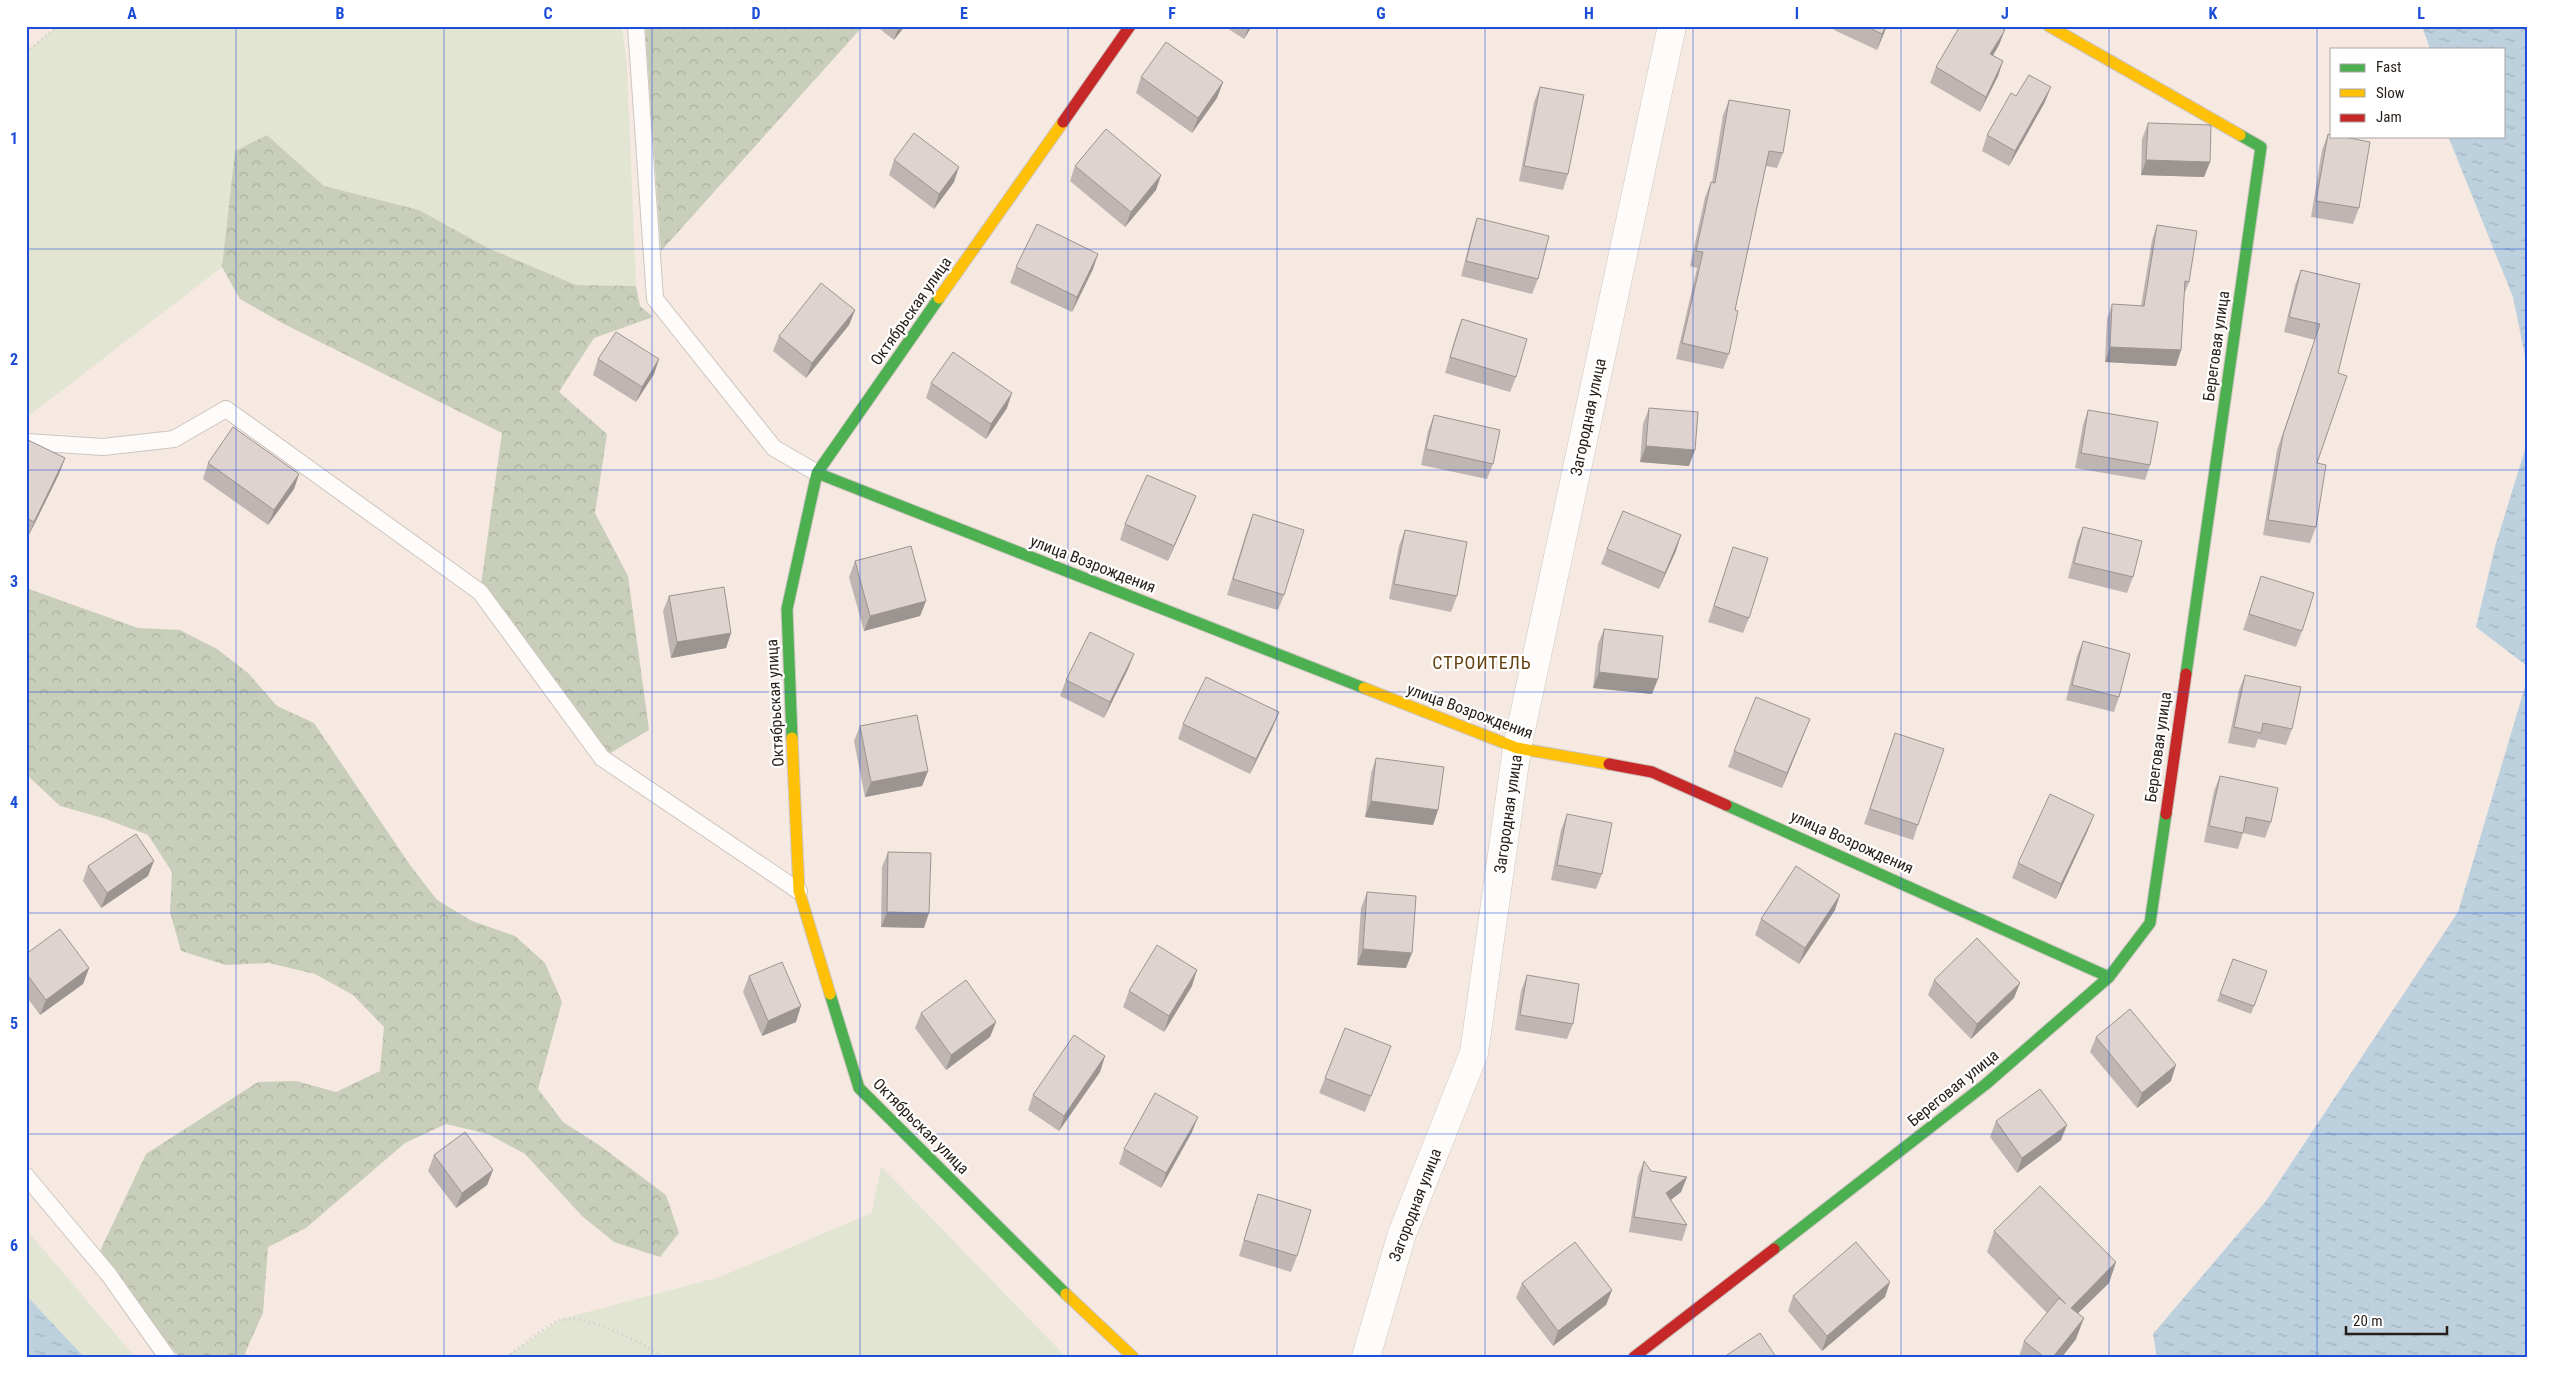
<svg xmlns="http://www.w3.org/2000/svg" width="2553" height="1383" viewBox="0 0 2553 1383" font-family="'Roboto Condensed',sans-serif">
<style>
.grass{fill:#e1e5d2}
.forest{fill:url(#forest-crowns)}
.water{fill:url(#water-ripples)}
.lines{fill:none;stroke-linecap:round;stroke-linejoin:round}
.lane-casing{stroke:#cec5bf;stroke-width:18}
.street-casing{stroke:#cec5bf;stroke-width:29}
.fast-casing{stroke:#cec5bf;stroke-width:13}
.slow-casing{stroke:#cec5bf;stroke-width:13}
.jam-casing{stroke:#cec5bf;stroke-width:13}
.path{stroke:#d0ccca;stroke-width:3;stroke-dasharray:1 4;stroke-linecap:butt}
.lane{stroke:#fefcfa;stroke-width:16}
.street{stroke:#fefcfa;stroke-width:28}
.fast{stroke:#4caf50;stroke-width:11}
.slow{stroke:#ffc107;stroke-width:11}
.jam{stroke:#c62828;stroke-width:11}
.wall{fill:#bfb5b2}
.shaded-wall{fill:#9b9491}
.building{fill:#ded3cf;stroke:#9b9491}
.grid{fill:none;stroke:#1d4ed8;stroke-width:1;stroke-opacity:0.55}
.labels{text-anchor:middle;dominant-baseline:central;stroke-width:4.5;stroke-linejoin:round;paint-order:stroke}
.street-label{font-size:16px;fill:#261f19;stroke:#fff}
.neighbourhood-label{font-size:18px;letter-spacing:1px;fill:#65410f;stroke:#fff}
.neatline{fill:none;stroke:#1d4ed8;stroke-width:2}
.grid-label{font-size:16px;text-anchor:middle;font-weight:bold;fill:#1d4ed8}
</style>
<defs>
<pattern id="forest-crowns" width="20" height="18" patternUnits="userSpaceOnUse" patternTransform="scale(1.25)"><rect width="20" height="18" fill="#c8ceb9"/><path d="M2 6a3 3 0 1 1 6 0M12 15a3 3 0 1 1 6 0" fill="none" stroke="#acb09e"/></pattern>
<pattern id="water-ripples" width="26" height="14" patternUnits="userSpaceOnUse" patternTransform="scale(1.25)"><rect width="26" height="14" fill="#bcd0de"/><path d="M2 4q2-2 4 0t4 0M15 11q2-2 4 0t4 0" fill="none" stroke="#a1b2be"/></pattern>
</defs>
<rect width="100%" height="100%" fill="#f5e9e1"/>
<path class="grass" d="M 58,26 L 622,26 L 627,67 L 636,286 L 576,285 L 488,248 L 419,210 L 324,186 L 267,135 L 235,151 L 222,267 L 26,418 L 26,52 Z
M 881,1166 L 1066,1357 L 506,1357 L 561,1319 L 720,1277 L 872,1213 Z
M 26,1229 L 135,1357 L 84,1357 L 26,1295 Z"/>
<path class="forest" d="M 645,26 L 863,26 L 661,251 Z
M 267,135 L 324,186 L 419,210 L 488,248 L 576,285 L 636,286 L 640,306 L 653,317 L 594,338 L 559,392 L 607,434 L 595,513 L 628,576 L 649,730 L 602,758 L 480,592 L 502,433 L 284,324 L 240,299 L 222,267 L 235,151 Z
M 26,588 L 138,628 L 180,630 L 217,649 L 248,673 L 277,706 L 314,723 L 410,865 L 437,900 L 472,921 L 515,936 L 545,963 L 562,1002 L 538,1089 L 563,1122 L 599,1145 L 666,1195 L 679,1233 L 660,1257 L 614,1242 L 582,1216 L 525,1154 L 488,1134 L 446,1124 L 405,1143 L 306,1228 L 268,1247 L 263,1313 L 245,1353 L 247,1357 L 179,1357 L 99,1253 L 146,1154 L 258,1082 L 296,1081 L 336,1092 L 380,1071 L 384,1027 L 353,995 L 315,974 L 269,963 L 226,965 L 181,951 L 170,912 L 172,872 L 148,835 L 103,818 L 60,806 L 27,775 Z"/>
<path class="water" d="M 2422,26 L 2527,26 L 2527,366 L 2513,297 L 2448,136 L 2504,136 L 2504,49 L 2430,49 Z
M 2527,443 L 2527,666 L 2476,627 L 2495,547 Z
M 2527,680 L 2527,1357 L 2157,1357 L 2153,1334 L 2266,1201 L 2458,912 Z
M 26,1295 L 84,1357 L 26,1357 Z"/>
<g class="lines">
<defs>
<path id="lane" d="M 636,26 L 655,299 L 774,448 L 817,473
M 26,442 L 103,447 L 174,439 L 226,409 L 480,592 L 602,758 L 799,891
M 26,1176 L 109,1275 L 167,1357"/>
<path id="street" d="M 1366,1357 L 1402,1234 L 1474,1053 L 1517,748 L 1672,26"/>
<path id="fast" d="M 817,473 L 1364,688
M 2186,674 L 2261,147 L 2240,135
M 792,738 L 787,609 L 817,473 L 939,298
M 1726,805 L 2109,977
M 830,994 L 859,1088 L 1066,1294
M 1774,1249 L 1986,1084 L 2109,977 L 2150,923 L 2166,814"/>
<path id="slow" d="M 2049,26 L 2240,135
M 939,298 L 1063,122
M 1364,688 L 1517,748 L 1609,764
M 792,738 L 799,891 L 830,994
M 1066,1294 L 1133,1357"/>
<path id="jam" d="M 1063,122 L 1130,26
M 1609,764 L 1652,772 L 1726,805
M 2166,814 L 2186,674
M 1634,1357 L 1774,1249"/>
</defs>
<use href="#lane" class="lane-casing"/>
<use href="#street" class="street-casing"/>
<use href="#fast" class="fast-casing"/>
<use href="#slow" class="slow-casing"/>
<use href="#jam" class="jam-casing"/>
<path class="path" d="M 26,52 L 58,26
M 506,1357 C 518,1349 549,1323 560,1320 C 583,1312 644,1344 664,1357"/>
<use href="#lane" class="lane"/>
<use href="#street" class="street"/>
<use href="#fast" class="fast"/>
<use href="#slow" class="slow"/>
<use href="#jam" class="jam"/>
</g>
<path class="wall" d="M 876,26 L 905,26 L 894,40 Z
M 1224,26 L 1252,26 L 1244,39 Z
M 1835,26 L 1887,26 L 1877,50 L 1834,30 Z
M 1999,45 L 1993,55 L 2003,61 L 1998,76 L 1980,112 L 1930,83 L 1936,67 Z
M 1141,77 L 1223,82 L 1217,98 L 1192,133 L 1136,93 Z
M 1540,87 L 1568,174 L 1563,190 L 1519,181 L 1534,102 Z
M 2016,96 L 2045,102 L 2009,166 L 1982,151 L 1987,135 Z
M 1729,100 L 1783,153 L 1777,168 L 1766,166 L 1735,310 L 1729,354 L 1723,369 L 1676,359 L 1697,268 L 1690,266 L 1705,197 L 1711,182 L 1712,182 L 1723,115 Z
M 2148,123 L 2210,162 L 2204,177 L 2141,175 L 2142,139 Z
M 2328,134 L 2359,208 L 2353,224 L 2311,217 L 2322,150 Z
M 894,160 L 954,182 L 934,209 L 889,175 Z
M 1075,166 L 1161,175 L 1156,190 L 1125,227 L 1070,181 Z
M 1477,218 L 1538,279 L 1532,294 L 1461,276 L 1472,233 Z
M 2157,225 L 2189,282 L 2184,295 L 2181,350 L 2176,366 L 2105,362 L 2107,319 L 2112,304 L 2141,306 L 2152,240 Z
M 1098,254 L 1093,269 L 1072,312 L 1010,283 L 1016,267 Z
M 2301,270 L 2338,373 L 2317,463 L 2316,527 L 2310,543 L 2263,535 L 2277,450 L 2315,340 L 2284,332 L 2295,285 Z
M 855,310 L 849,325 L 806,378 L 773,351 L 779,336 Z
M 1462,319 L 1516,377 L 1510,392 L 1445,373 L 1456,335 Z
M 598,359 L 659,359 L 654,374 L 636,402 L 593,375 Z
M 931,383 L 1007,408 L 986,439 L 926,398 Z
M 1649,408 L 1689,466 L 1640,462 L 1643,424 Z
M 2088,410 L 2150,465 L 2145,480 L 2075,468 L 2083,425 Z
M 1434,415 L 1493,464 L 1487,479 L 1421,465 L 1428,431 Z
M 26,439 L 65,458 L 59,474 L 28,537 L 26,536 Z
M 208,463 L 299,474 L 294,489 L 268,525 L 203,479 Z
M 1196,496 L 1190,511 L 1168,561 L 1120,540 L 1125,524 Z
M 1253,514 L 1284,595 L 1278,610 L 1227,595 L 1247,530 Z
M 2083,527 L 2133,577 L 2127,593 L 2068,578 L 2077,542 Z
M 1405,530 L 1457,596 L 1451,612 L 1389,599 L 1399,546 Z
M 1681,535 L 1659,589 L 1601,564 L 1607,549 Z
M 1733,547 L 1749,618 L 1743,633 L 1708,622 Z
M 855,561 L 926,601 L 920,616 L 864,631 L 849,577 Z
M 2261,576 L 2302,631 L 2296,647 L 2243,630 Z
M 669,596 L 731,633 L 726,648 L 671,658 L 663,611 Z
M 1604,629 L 1652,694 L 1593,688 L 1598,644 Z
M 2083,641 L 2119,697 L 2114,712 L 2066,700 L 2077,656 Z
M 1134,654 L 1128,669 L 1104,718 L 1060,696 L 1066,680 Z
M 2245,675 L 2292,729 L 2286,745 L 2258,739 L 2255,748 L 2228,743 L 2239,690 Z
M 1183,724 L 1273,727 L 1250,774 L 1178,739 Z
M 860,726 L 928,771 L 922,786 L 865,797 L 854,741 Z
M 1895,733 L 1918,825 L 1913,840 L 1864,824 Z
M 1804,734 L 1782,788 L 1728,767 L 1734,751 Z
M 1376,758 L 1438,810 L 1433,825 L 1365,817 L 1371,773 Z
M 2220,776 L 2271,822 L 2265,838 L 2243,833 L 2238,849 L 2204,842 L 2214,791 Z
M 1567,814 L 1602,874 L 1596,889 L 1551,880 L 1561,830 Z
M 2088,830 L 2056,899 L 2012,878 L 2018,863 Z
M 888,852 L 924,928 L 881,927 L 882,867 Z
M 88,866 L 148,876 L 101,908 L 83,881 Z
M 1367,892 L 1406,968 L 1357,965 L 1361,908 Z
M 1835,910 L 1799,964 L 1755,935 L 1761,919 Z
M 26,954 L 89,968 L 83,984 L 40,1015 L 26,996 Z
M 2267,971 L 2251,1014 L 2217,1001 L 2220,994 Z
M 1527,975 L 1573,1024 L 1567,1039 L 1515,1030 L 1521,991 Z
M 749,976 L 796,1022 L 762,1036 L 743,992 Z
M 1934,980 L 2014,998 L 1971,1039 L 1928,995 Z
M 1192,986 L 1164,1032 L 1123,1007 L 1129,991 Z
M 921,1013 L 996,1022 L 990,1037 L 946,1070 L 915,1028 Z
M 2096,1037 L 2171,1081 L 2137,1108 L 2090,1052 Z
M 1391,1046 L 1365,1112 L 1319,1093 L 1325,1078 Z
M 1105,1056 L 1100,1072 L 1059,1131 L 1028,1110 L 1033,1095 Z
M 1996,1121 L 2061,1140 L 2017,1173 L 1990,1137 Z
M 1192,1132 L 1161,1188 L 1119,1164 L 1124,1149 Z
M 434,1155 L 493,1170 L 487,1185 L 456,1208 L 428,1171 Z
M 1644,1161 L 1651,1171 L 1687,1177 L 1681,1192 L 1671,1200 L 1687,1225 L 1682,1241 L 1629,1232 L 1638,1176 Z
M 1258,1194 L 1297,1256 L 1291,1272 L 1239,1256 L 1253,1209 Z
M 1994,1231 L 2116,1262 L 2109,1283 L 2078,1313 L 2076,1339 L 2062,1357 L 2019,1357 L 2024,1341 L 2047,1313 L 1987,1252 Z
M 1522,1283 L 1612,1290 L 1606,1305 L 1553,1346 L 1516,1298 Z
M 1793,1296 L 1885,1297 L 1822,1351 L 1788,1311 Z"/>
<path class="shaded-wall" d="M 899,26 L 905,26 L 894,40 Z
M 1249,26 L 1252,26 L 1244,39 Z
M 1886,26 L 1887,26 L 1877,50 L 1882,34 Z
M 2005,30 L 1999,45 L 1985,69 L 1990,54 Z
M 2003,61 L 1998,76 L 1980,112 L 1986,97 Z
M 1223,82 L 1217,98 L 1192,133 L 1198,118 Z
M 2051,87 L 2045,102 L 2009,166 L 2015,151 Z
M 2146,160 L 2210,162 L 2204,177 L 2141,175 Z
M 959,167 L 954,182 L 934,209 L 939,194 Z
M 1161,175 L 1156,190 L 1125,227 L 1131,212 Z
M 1098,254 L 1093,269 L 1072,312 L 1077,297 Z
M 855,310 L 849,325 L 806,378 L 812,363 Z
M 2110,347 L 2181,350 L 2176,366 L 2105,362 Z
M 659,359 L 654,374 L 636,402 L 642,387 Z
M 1012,393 L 1007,408 L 986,439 L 991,424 Z
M 1646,446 L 1695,450 L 1689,466 L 1640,462 Z
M 65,458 L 59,474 L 28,537 L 34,522 Z
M 299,474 L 294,489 L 268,525 L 274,510 Z
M 1196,496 L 1190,511 L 1168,561 L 1174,546 Z
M 1681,535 L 1676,551 L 1659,589 L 1665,573 Z
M 926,601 L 920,616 L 864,631 L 870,616 Z
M 731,633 L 726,648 L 671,658 L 677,642 Z
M 1134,654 L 1128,669 L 1104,718 L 1110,702 Z
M 1599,672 L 1658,679 L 1652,694 L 1593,688 Z
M 1279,712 L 1273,727 L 1250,774 L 1256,759 Z
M 1810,719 L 1804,734 L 1782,788 L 1787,773 Z
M 928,771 L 922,786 L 865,797 L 871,782 Z
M 1371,801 L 1438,810 L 1433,825 L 1365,817 Z
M 2094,815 L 2088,830 L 2056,899 L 2061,884 Z
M 154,861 L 148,876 L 101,908 L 107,893 Z
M 1840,895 L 1835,910 L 1799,964 L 1805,948 Z
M 887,912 L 929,913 L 924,928 L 881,927 Z
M 1363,949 L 1412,953 L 1406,968 L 1357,965 Z
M 89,968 L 83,984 L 40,1015 L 46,1000 Z
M 1197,970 L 1192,986 L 1164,1032 L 1169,1016 Z
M 2020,983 L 2014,998 L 1971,1039 L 1977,1024 Z
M 801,1006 L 796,1022 L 762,1036 L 768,1021 Z
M 996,1022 L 990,1037 L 946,1070 L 951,1055 Z
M 1105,1056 L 1100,1072 L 1059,1131 L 1064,1116 Z
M 2176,1065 L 2171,1081 L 2137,1108 L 2142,1093 Z
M 1198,1117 L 1192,1132 L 1161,1188 L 1166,1173 Z
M 2067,1125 L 2061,1140 L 2017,1173 L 2022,1158 Z
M 493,1170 L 487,1185 L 456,1208 L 462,1193 Z
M 1687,1177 L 1681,1192 L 1660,1208 L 1666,1193 Z
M 2116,1262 L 2109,1283 L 2063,1328 L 2071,1308 Z
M 1890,1282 L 1885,1297 L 1822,1351 L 1827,1336 Z
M 1612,1290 L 1606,1305 L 1553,1346 L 1558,1331 Z
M 2084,1318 L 2076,1339 L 2062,1357 L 2053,1357 Z"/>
<path class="building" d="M 1865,26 L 1886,26 L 1882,34 Z
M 1960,26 L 1998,26 L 2005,30 L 1990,54 L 2003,61 L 1986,97 L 1936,67 Z
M 1166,42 L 1223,82 L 1198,118 L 1141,77 Z
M 2029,75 L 2051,87 L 2015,151 L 1987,135 L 2011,93 L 2016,96 Z
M 1540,87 L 1584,95 L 1568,174 L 1524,166 Z
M 1729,100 L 1790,110 L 1783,153 L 1769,151 L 1735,310 L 1738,311 L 1729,354 L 1682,343 L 1703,252 L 1696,251 L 1711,182 L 1715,183 Z
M 2148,123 L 2211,125 L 2210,162 L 2146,160 Z
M 1106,129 L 1161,175 L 1131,212 L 1075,166 Z
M 914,133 L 959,167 L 939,194 L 894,160 Z
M 2328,134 L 2332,135 L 2332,136 L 2339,136 L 2370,142 L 2359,208 L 2316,201 Z
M 1477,218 L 1549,236 L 1538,279 L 1466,261 Z
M 1037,224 L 1098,254 L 1077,297 L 1016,267 Z
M 2157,225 L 2197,231 L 2189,282 L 2185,281 L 2181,350 L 2110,347 L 2112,304 L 2144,306 Z
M 2301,270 L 2360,284 L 2338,373 L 2347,376 L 2317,463 L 2326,465 L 2316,527 L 2268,520 L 2283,435 L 2320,324 L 2289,317 Z
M 821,283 L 855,310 L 812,363 L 779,336 Z
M 1462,319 L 1527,339 L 1516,377 L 1450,357 Z
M 616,332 L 659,359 L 642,387 L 598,359 Z
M 953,352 L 1012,393 L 991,424 L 931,383 Z
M 1649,408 L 1698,412 L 1695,450 L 1646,446 Z
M 2088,410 L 2158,422 L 2150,465 L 2081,453 Z
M 1434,415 L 1500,430 L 1493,464 L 1426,449 Z
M 233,427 L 299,474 L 274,510 L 208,463 Z
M 26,439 L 65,458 L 34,522 L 26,518 Z
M 1147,475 L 1196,496 L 1174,546 L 1125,524 Z
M 1623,511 L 1681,535 L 1665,573 L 1607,549 Z
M 1253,514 L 1304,530 L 1284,595 L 1233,579 Z
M 2083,527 L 2142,541 L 2133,577 L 2074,563 Z
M 1405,530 L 1467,542 L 1457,596 L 1394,584 Z
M 911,546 L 926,601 L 870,616 L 855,561 Z
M 1733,547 L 1768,558 L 1749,618 L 1714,606 Z
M 2261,576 L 2314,593 L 2302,631 L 2249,614 Z
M 724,587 L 731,633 L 677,642 L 669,596 Z
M 1604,629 L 1663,636 L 1658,679 L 1599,672 Z
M 1090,632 L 1134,654 L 1110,702 L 1066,680 Z
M 2083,641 L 2130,654 L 2119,697 L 2072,685 Z
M 2245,675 L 2301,687 L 2292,729 L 2263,723 L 2261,733 L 2234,727 Z
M 1206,677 L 1279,712 L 1256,759 L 1183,724 Z
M 1756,697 L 1810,719 L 1787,773 L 1734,751 Z
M 917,715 L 928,771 L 871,782 L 860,726 Z
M 1895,733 L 1944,749 L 1918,825 L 1870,809 Z
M 1376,758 L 1444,767 L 1438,810 L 1371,801 Z
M 2220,776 L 2278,788 L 2271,822 L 2246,817 L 2243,833 L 2209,826 Z
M 2050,794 L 2094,815 L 2061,884 L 2018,863 Z
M 1567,814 L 1612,823 L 1602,874 L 1557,865 Z
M 136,834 L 154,861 L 107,893 L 88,866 Z
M 888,852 L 931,853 L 929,913 L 887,912 Z
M 1796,866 L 1840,895 L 1805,948 L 1761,919 Z
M 1367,892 L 1416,896 L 1412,953 L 1363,949 Z
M 60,929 L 89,968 L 46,1000 L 26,973 L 26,954 Z
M 1977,938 L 2020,983 L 1977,1024 L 1934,980 Z
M 1157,945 L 1197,970 L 1169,1016 L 1129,991 Z
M 2233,959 L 2267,971 L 2254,1006 L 2220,994 Z
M 782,962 L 801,1006 L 768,1021 L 749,976 Z
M 1527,975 L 1579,984 L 1573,1024 L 1520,1015 Z
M 966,980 L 996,1022 L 951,1055 L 921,1013 Z
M 2130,1009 L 2176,1065 L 2142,1093 L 2096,1037 Z
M 1345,1028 L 1391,1046 L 1371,1096 L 1325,1078 Z
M 1074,1035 L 1105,1056 L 1064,1116 L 1033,1095 Z
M 2040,1089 L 2067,1125 L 2022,1158 L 1996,1121 Z
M 1155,1093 L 1198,1117 L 1166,1173 L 1124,1149 Z
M 465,1132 L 493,1170 L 462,1193 L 434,1155 Z
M 1644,1161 L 1651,1171 L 1687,1177 L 1666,1193 L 1687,1225 L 1634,1217 Z
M 2040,1186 L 2116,1262 L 2071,1308 L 2084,1318 L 2053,1357 L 2044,1357 L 2024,1341 L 2059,1298 L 2066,1304 L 1994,1231 Z
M 1258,1194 L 1311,1210 L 1297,1256 L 1244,1240 Z
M 1575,1242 L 1612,1290 L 1558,1331 L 1522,1283 Z
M 1856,1242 L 1890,1282 L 1827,1336 L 1793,1296 Z
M 1760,1333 L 1776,1357 L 1724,1357 Z"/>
<path class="grid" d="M 236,26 L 236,1357M 444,26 L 444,1357M 652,26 L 652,1357M 860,26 L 860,1357M 1068,26 L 1068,1357M 1277,26 L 1277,1357M 1485,26 L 1485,1357M 1693,26 L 1693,1357M 1901,26 L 1901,1357M 2109,26 L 2109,1357M 2317,26 L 2317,1357M 26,249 L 2527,249M 26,470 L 2527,470M 26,692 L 2527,692M 26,913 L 2527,913M 26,1134 L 2527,1134"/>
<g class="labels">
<g class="street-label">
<text transform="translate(911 311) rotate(-55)">Октябрьская улица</text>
<text transform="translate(2216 346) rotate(-82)">Береговая улица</text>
<text transform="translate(1588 417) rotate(-78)">Загородная улица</text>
<text transform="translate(1093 564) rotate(21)">улица Возрождения</text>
<text transform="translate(775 703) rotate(-93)">Октябрьская улица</text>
<text transform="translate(1470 711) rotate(20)">улица Возрождения</text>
<text transform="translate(2158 747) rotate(-82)">Береговая улица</text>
<text transform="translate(1508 814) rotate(-82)">Загородная улица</text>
<text transform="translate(1852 842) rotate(24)">улица Возрождения</text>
<text transform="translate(1953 1088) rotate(-39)">Береговая улица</text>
<text transform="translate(921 1126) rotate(45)">Октябрьская улица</text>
<text transform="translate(1415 1205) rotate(-69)">Загородная улица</text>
</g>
<g class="neighbourhood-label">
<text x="1482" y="662">СТРОИТЕЛЬ</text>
</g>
</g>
<rect width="2553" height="1383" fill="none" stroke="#ffffff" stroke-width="55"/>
<rect x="2330" y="48" width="175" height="90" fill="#ffffff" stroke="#a8a5a3"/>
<rect x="2340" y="64" width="25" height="8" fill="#4caf50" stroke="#a8a5a3"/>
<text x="2376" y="72" font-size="15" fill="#261f19">Fast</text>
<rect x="2340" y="89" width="25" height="8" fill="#ffc107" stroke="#a8a5a3"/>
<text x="2376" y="98" font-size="15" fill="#261f19">Slow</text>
<rect x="2340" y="114" width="25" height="8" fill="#c62828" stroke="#a8a5a3"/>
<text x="2376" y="122" font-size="15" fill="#261f19">Jam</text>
<path d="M2346 1326v8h101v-8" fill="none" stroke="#261f19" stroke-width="2.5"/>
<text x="2353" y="1326" font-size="15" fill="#261f19" stroke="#ffffff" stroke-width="4" paint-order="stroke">20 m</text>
<rect x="28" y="28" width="2498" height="1328" class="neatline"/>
<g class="grid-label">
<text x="132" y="19">A</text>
<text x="340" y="19">B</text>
<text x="548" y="19">C</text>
<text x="756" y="19">D</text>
<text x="964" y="19">E</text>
<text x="1172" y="19">F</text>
<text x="1381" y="19">G</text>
<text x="1589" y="19">H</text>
<text x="1797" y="19">I</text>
<text x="2005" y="19">J</text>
<text x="2213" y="19">K</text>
<text x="2421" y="19">L</text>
<text x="14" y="144">1</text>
<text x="14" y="365">2</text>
<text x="14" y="587">3</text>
<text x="14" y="808">4</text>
<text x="14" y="1029">5</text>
<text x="14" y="1251">6</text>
</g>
</svg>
